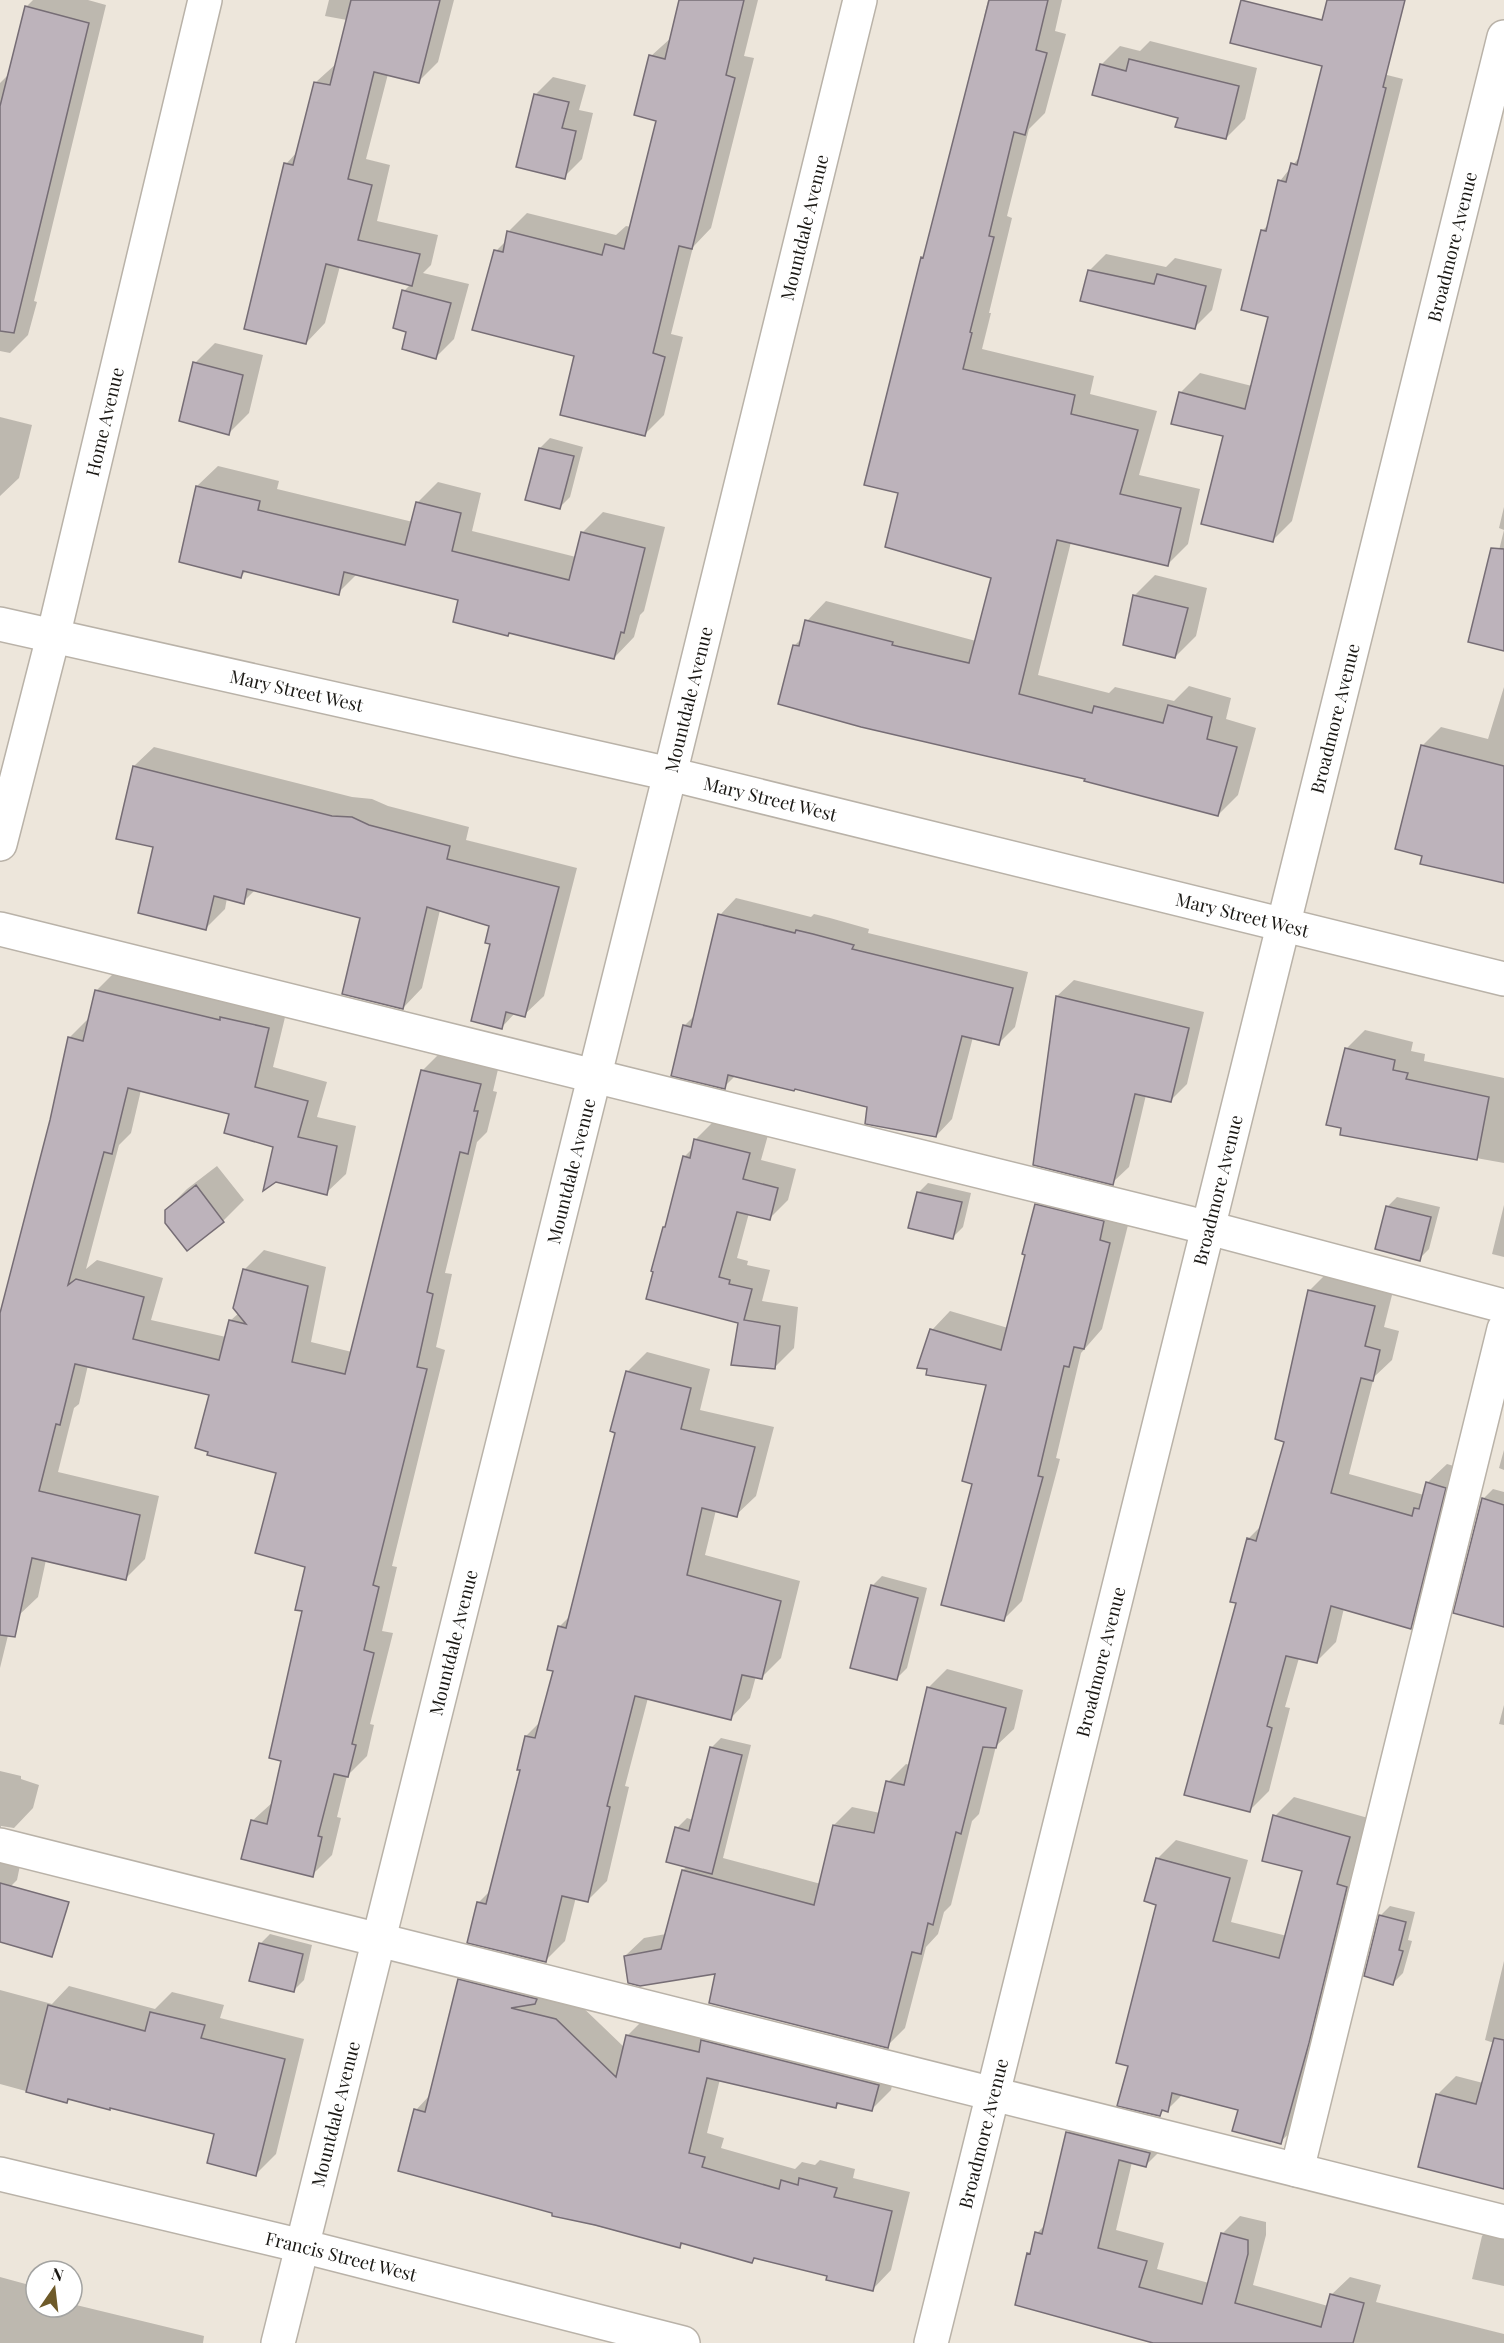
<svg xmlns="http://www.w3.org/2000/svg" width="1504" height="2343" viewBox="0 0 1504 2343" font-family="'Playfair Display',serif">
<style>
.shadow{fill:#0003}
.building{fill:#bdb3bb;stroke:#766d75;stroke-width:1.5}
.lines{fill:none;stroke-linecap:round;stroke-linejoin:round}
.minor-casing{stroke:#b9b2a8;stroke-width:36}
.minor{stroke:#fff;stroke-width:33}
.labels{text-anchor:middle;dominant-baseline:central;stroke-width:4.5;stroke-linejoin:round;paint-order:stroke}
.street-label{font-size:18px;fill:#1a1814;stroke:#fff}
</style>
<rect width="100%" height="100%" fill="#ede6db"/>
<path class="shadow" d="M 33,0 L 88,0 L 106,5 L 34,301 L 37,302 L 28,335 L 10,353 L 0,351 L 0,83 L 10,73 L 26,7 Z
M 329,0 L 454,0 L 438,62 L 419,81 L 388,74 L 366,159 L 390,165 L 377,221 L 438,235 L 431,265 L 423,273 L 469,284 L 454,339 L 436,357 L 408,331 L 404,291 L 411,284 L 340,266 L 325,323 L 306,343 L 286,164 L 298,151 L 316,82 L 337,63 L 347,20 L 325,16 Z
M 681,0 L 758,0 L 744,56 L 754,58 L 711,228 L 693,247 L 671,334 L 683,337 L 664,415 L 645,434 L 576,355 L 496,251 L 507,240 L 508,232 L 527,213 L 616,235 L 626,226 L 631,227 L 658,120 L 651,56 L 672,37 Z
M 988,0 L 1062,0 L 1055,31 L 1066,34 L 1045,113 L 1029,129 L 1007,216 L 1012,218 L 989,313 L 991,313 L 982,349 L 1094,376 L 1090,394 L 1157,411 L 1139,475 L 1200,489 L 1188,544 L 1168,564 L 1071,542 L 1038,675 L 1109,693 L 1115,687 L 1174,701 L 1189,686 L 1231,698 L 1226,719 L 1256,728 L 1238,795 L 1218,815 L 1087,778 L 795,645 L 802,638 L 807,621 L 826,601 L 976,641 L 993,577 L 900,492 L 923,258 L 926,255 L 986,17 L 984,17 Z
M 1150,41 L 1257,68 L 1245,119 L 1226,138 L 1101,65 L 1120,46 L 1140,51 Z
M 1339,63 L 1403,79 L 1292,521 L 1273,540 L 1224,435 L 1180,393 L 1200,373 L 1252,386 L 1270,316 L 1263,230 L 1269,224 L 1280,181 L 1301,155 Z
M 553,77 L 586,85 L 579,110 L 593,113 L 582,159 L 564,177 L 535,95 Z
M 1106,254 L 1166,267 L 1175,258 L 1222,269 L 1212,310 L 1195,327 L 1089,271 Z
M 215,343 L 263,355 L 249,413 L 229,433 L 195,363 Z
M 0,417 L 32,425 L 19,478 L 0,496 Z
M 550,438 L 583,447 L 570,497 L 560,507 L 540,448 Z
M 218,466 L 279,481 L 277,489 L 413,522 L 418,502 L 438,482 L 481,493 L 472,531 L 576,557 L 582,533 L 603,512 L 665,527 L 644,611 L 640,615 L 634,637 L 614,658 L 511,632 L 508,635 L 460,599 L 358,573 L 338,593 L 247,570 L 241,576 L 197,486 Z
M 1504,507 L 1504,649 L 1490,587 L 1504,530 L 1499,528 Z
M 1155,575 L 1207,588 L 1196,636 L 1175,657 L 1125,644 L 1135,595 Z
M 1504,687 L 1504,881 L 1424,855 L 1422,746 L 1441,727 L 1488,739 Z
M 154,747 L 352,797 L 372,799 L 388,806 L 469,827 L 466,840 L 577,868 L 544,996 L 524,1015 L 515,1013 L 502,1027 L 491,925 L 440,910 L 422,988 L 403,1008 L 362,916 L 255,890 L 243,902 L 227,898 L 225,909 L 206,928 L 154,846 L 134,766 Z
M 736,898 L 811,917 L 814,914 L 830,918 L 869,929 L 868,933 L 1028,972 L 1015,1027 L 999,1043 L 973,1037 L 952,1119 L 936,1136 L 869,1106 L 736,1075 L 724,1087 L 684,1026 L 695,1015 L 720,915 Z
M 116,971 L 287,1009 L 273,1067 L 327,1082 L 317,1117 L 356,1126 L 346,1174 L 326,1193 L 275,1146 L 231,1112 L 141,1090 L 131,1133 L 119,1145 L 86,1269 L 97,1260 L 163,1278 L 151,1320 L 226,1337 L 231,1320 L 239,1313 L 244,1270 L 264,1250 L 326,1267 L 311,1342 L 352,1352 L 422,1071 L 442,1051 L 499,1065 L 493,1091 L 497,1092 L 487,1132 L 477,1142 L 445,1273 L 452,1274 L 436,1347 L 445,1350 L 392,1566 L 397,1567 L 382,1631 L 393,1633 L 370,1724 L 374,1725 L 367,1756 L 347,1776 L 337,1817 L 341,1818 L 332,1855 L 312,1875 L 252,1821 L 273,1802 L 282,1759 L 304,1610 L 307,1566 L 278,1472 L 211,1394 L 88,1365 L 79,1404 L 74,1408 L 58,1472 L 159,1496 L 145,1559 L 125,1579 L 46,1560 L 38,1597 L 18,1616 L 13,1615 L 0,1668 L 0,1322 L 51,1120 L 69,1038 L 89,1018 L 96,991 Z
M 1074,980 L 1204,1012 L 1187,1084 L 1170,1101 L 1146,1095 L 1129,1167 L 1112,1183 L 1057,996 Z
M 1365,1030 L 1413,1042 L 1411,1051 L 1425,1054 L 1424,1061 L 1504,1078 L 1504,1163 L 1342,1134 L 1346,1049 Z
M 714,1121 L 768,1135 L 761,1160 L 796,1169 L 788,1200 L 769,1219 L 749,1213 L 737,1258 L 748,1261 L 747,1265 L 770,1270 L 762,1301 L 798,1307 L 794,1348 L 775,1367 L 667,1225 L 684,1157 L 694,1147 L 696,1139 Z
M 217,1166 L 244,1200 L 223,1221 L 166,1210 L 187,1189 Z
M 928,1183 L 971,1193 L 963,1227 L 953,1237 L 918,1193 Z
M 1055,1186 L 1128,1225 L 1102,1329 L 1081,1353 L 1056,1458 L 1060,1459 L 1022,1601 L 1003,1620 L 974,1482 L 988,1384 L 932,1330 L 950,1311 L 1008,1328 L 1027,1254 L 1036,1205 Z
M 1397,1197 L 1440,1207 L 1429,1249 L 1419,1259 L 1387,1207 Z
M 1504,1205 L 1504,1257 L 1492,1254 Z
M 1329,1271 L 1394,1287 L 1384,1327 L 1399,1331 L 1392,1360 L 1374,1377 L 1349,1474 L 1424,1495 L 1427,1483 L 1447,1464 L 1464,1469 L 1430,1607 L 1411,1627 L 1344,1608 L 1336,1642 L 1316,1662 L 1299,1658 L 1285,1707 L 1290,1708 L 1269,1791 L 1250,1810 L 1238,1602 L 1248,1539 L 1262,1525 L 1286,1441 L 1276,1438 L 1310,1290 Z
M 647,1352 L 710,1369 L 700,1410 L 774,1427 L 756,1496 L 736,1515 L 716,1510 L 705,1555 L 800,1581 L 781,1658 L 761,1678 L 756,1676 L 750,1698 L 731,1718 L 648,1698 L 625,1786 L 629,1787 L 607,1881 L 588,1900 L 576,1897 L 565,1941 L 545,1961 L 478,1903 L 491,1890 L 522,1769 L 526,1736 L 541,1721 L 555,1670 L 559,1627 L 570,1616 L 617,1432 L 627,1372 Z
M 1504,1450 L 1504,1470 L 1499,1468 Z
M 1493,1489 L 1504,1492 L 1504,1625 L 1483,1499 Z
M 882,1576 L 927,1588 L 907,1668 L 897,1678 L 872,1586 Z
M 947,1669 L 1023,1690 L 1014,1729 L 996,1746 L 979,1814 L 972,1821 L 951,1905 L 944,1912 L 938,1934 L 926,1947 L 905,2028 L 887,2046 L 717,1972 L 625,1956 L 644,1938 L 666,1934 L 683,1870 L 688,1866 L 677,1828 L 687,1818 L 693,1820 L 711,1748 L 721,1738 L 751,1745 L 723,1858 L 821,1884 L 834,1825 L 852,1807 L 880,1813 L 888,1782 L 906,1764 L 910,1765 L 929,1687 Z
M 1504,1705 L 1504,1725 L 1499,1724 Z
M 0,1771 L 21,1776 L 21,1779 L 39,1785 L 33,1808 L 14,1828 L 1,1826 L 1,1829 L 24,1846 L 17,1880 L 0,1897 Z
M 1294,1797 L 1368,1818 L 1299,2124 L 1280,2142 L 1240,2108 L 1183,2094 L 1167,2110 L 1165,2109 L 1159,2115 L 1130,2065 L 1158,1904 L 1157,1859 L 1176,1840 L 1248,1860 L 1231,1922 L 1287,1936 L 1304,1870 L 1275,1816 Z
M 1390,1906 L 1415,1912 L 1408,1940 L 1412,1941 L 1403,1973 L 1393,1983 L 1380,1916 Z
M 270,1934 L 312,1945 L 304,1980 L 294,1990 L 260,1944 Z
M 478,1961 L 575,2000 L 625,2048 L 627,2036 L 647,2016 L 897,2065 L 891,2090 L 871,2110 L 840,2102 L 836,2107 L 720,2079 L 707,2133 L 724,2138 L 721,2148 L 795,2169 L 802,2162 L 815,2165 L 820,2160 L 855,2169 L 853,2178 L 910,2192 L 891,2270 L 872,2290 L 829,2275 L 756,2257 L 752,2262 L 684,2242 L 680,2247 L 553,2215 L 554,2212 L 416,2110 L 430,2095 L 459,1980 Z
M 1504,1961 L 1504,2187 L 1437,2095 L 1456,2076 L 1483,2083 L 1494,2043 L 1485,2040 Z
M 69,1986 L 155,2009 L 172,1992 L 224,2005 L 220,2018 L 304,2039 L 276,2154 L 256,2174 L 216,2133 L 70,2098 L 66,2102 L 0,2084 L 0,1990 L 52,2004 Z
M 1086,2114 L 1164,2147 L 1146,2165 L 1132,2162 L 1116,2230 L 1164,2243 L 1157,2269 L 1209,2283 L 1222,2234 L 1240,2216 L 1266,2222 L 1266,2235 L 1253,2285 L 1328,2306 L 1331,2295 L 1350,2277 L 1381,2285 L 1376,2302 L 1504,2334 L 1504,2343 L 1158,2343 L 1029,2254 L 1032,2250 L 1037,2233 L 1046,2224 L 1068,2132 Z
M 1492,2226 L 1504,2228 L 1504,2286 L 1472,2279 L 1482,2236 Z
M 0,2277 L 33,2286 L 31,2294 L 36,2295 L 36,2307 L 72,2307 L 72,2304 L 204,2336 L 203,2343 L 0,2343 Z"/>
<path class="building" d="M 351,0 L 440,0 L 419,83 L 374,72 L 348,179 L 372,185 L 358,240 L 420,254 L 412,286 L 326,264 L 306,344 L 244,329 L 284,163 L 293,165 L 314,82 L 330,85 Z
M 679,0 L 744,0 L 726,75 L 735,78 L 692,249 L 679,246 L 653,353 L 665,357 L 645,436 L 560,415 L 574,356 L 472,330 L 494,250 L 503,252 L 507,231 L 602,255 L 605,244 L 624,249 L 656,121 L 634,115 L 649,55 L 665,59 Z
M 989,0 L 1048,0 L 1036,50 L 1047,53 L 1025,135 L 1014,132 L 989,236 L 994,237 L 970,332 L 972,333 L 963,369 L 1075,395 L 1071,414 L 1138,430 L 1120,494 L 1181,508 L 1168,566 L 1057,540 L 1019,694 L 1092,713 L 1094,706 L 1163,723 L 1168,705 L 1212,717 L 1207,739 L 1237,747 L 1218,816 L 1084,781 L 1085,779 L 861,727 L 778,704 L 793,645 L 799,646 L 805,620 L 893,642 L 892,645 L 969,663 L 991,578 L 885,547 L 898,493 L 864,485 L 921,257 L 923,258 Z
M 1241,0 L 1322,20 L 1327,0 L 1405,0 L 1383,87 L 1386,88 L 1273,542 L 1201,524 L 1223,436 L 1171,424 L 1179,392 L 1245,409 L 1268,317 L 1241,310 L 1261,230 L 1266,231 L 1278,180 L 1286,182 L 1291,163 L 1297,165 L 1322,66 L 1230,43 Z
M 25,6 L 89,23 L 14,333 L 0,331 L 0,106 Z
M 1129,59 L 1239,86 L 1226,139 L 1175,127 L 1178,118 L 1092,95 L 1100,64 L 1126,71 Z
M 534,94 L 569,102 L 562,128 L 576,131 L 565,179 L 516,167 Z
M 1088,270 L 1154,284 L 1157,274 L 1206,286 L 1195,329 L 1080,301 Z
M 402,290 L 451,303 L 436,359 L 402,349 L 406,332 L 393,328 Z
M 193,362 L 243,375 L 229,435 L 179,421 Z
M 539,448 L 574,456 L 560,509 L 525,500 Z
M 196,486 L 260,501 L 258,510 L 405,545 L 416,502 L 461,513 L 452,551 L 569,580 L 581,532 L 645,548 L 624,633 L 621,632 L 614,659 L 509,633 L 508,636 L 453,622 L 458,600 L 344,572 L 339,595 L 243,571 L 241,578 L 179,562 Z
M 1491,548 L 1504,549 L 1504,651 L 1468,642 Z
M 1133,595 L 1188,608 L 1175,658 L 1123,645 Z
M 1421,745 L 1504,766 L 1504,883 L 1420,864 L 1422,856 L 1395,849 Z
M 133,766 L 332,816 L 352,817 L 369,825 L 450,846 L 447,859 L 559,887 L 525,1017 L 506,1012 L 502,1029 L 471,1021 L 490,944 L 485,943 L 489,926 L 427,907 L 403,1009 L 342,994 L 360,918 L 247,889 L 244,904 L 214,896 L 206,930 L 138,913 L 153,847 L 116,839 Z
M 718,914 L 795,933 L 796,930 L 813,934 L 854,945 L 852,949 L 1013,988 L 999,1045 L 962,1036 L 936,1137 L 865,1124 L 867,1107 L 795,1089 L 794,1091 L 728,1075 L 725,1089 L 671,1076 L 683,1025 L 691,1027 Z
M 95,990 L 220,1020 L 220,1017 L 269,1028 L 255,1087 L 308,1101 L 298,1137 L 337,1146 L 327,1195 L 276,1182 L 263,1191 L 273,1147 L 224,1133 L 229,1114 L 128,1088 L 112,1154 L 104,1152 L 68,1285 L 76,1279 L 144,1297 L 133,1339 L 219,1360 L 229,1320 L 246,1324 L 233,1308 L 243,1269 L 308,1286 L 292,1362 L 345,1374 L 421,1070 L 481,1084 L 474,1111 L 478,1111 L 468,1154 L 460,1152 L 427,1292 L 433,1294 L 417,1367 L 427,1369 L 373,1585 L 379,1587 L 364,1650 L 374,1653 L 352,1744 L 356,1745 L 348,1777 L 334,1774 L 318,1836 L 322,1837 L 313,1877 L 241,1859 L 251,1820 L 267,1824 L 281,1761 L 269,1758 L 302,1611 L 295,1610 L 305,1567 L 255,1553 L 276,1473 L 207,1455 L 208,1452 L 195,1448 L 209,1395 L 75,1364 L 60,1425 L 56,1424 L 39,1491 L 140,1515 L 126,1580 L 32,1558 L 15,1637 L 0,1635 L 0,1313 L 50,1120 L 68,1037 L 83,1041 Z
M 1056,996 L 1189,1028 L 1171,1102 L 1135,1094 L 1113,1185 L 1033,1165 Z
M 1345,1048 L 1395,1060 L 1393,1070 L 1408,1073 L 1406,1079 L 1489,1097 L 1477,1160 L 1340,1135 L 1341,1128 L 1326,1125 Z
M 694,1139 L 750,1153 L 743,1179 L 778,1188 L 770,1220 L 737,1212 L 719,1277 L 730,1280 L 729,1284 L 752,1289 L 744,1320 L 780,1326 L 775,1369 L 731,1365 L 738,1323 L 646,1299 L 653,1272 L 651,1271 L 663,1227 L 665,1227 L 683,1156 L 690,1158 Z
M 196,1185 L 224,1222 L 187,1251 L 165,1223 L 165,1210 Z
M 917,1192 L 962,1202 L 953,1239 L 908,1228 Z
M 1035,1204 L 1104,1221 L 1100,1240 L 1110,1243 L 1084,1349 L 1074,1347 L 1069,1367 L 1064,1366 L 1038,1476 L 1043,1477 L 1004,1621 L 941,1605 L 972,1484 L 962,1481 L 986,1385 L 926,1375 L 927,1369 L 917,1368 L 930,1329 L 1001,1350 L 1025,1255 L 1022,1254 Z
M 1386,1206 L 1431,1217 L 1420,1261 L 1375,1249 Z
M 1308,1290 L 1375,1306 L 1365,1346 L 1380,1350 L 1373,1381 L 1361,1378 L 1331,1493 L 1412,1516 L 1414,1508 L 1419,1509 L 1426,1482 L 1446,1488 L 1411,1629 L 1331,1606 L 1317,1663 L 1286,1656 L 1267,1726 L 1272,1728 L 1250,1812 L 1184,1795 L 1236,1603 L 1230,1602 L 1247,1538 L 1256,1541 L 1284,1442 L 1275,1439 Z
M 626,1371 L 691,1388 L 681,1429 L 755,1447 L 737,1517 L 702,1508 L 687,1575 L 781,1601 L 762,1679 L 742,1675 L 731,1720 L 635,1696 L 607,1806 L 610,1807 L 588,1902 L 562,1896 L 546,1962 L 467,1943 L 477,1902 L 486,1904 L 520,1770 L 517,1770 L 525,1736 L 535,1738 L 553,1671 L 547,1670 L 558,1626 L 566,1628 L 615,1433 L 610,1431 Z
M 1482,1498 L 1504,1505 L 1504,1627 L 1453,1613 Z
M 871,1585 L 918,1598 L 897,1680 L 850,1668 Z
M 927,1687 L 1006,1708 L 996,1748 L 983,1747 L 961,1834 L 956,1832 L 933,1925 L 928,1923 L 921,1954 L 912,1952 L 888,2048 L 709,2003 L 715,1974 L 640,1986 L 628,1983 L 624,1956 L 661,1949 L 682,1870 L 814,1905 L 833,1825 L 874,1833 L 886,1781 L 904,1785 Z
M 710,1747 L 742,1755 L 712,1874 L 666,1862 L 675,1827 L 689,1831 Z
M 1273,1815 L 1350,1837 L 1337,1884 L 1347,1887 L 1309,2043 L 1281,2144 L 1232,2131 L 1238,2110 L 1172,2093 L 1168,2112 L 1162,2110 L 1160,2116 L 1117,2106 L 1128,2066 L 1116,2063 L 1156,1905 L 1144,1901 L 1156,1858 L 1230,1878 L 1213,1941 L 1279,1958 L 1302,1871 L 1262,1861 Z
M 0,1883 L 69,1902 L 52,1957 L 0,1942 Z
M 1379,1915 L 1406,1922 L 1399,1950 L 1403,1951 L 1393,1985 L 1364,1976 Z
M 259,1943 L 303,1954 L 294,1992 L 249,1981 Z
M 458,1979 L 537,1999 L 535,2004 L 511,2008 L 556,2019 L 616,2077 L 626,2035 L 699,2052 L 701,2040 L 879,2085 L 872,2111 L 837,2103 L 836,2108 L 707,2078 L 689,2153 L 705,2157 L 702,2167 L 779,2189 L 781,2180 L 798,2185 L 799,2178 L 837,2188 L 834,2197 L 892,2211 L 873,2291 L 826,2280 L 827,2276 L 754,2258 L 752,2263 L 681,2243 L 680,2248 L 595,2225 L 552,2216 L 552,2213 L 398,2171 L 414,2109 L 425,2112 Z
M 48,2005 L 145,2031 L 150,2012 L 205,2025 L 201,2038 L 285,2059 L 256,2176 L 207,2163 L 214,2134 L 110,2108 L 110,2110 L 68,2099 L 67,2103 L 26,2092 Z
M 1494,2038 L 1504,2040 L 1504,2189 L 1418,2167 L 1436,2094 L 1476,2104 Z
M 1066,2132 L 1150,2153 L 1146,2167 L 1119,2160 L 1098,2248 L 1147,2261 L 1139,2287 L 1202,2304 L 1221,2233 L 1248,2240 L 1248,2254 L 1235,2303 L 1321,2327 L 1330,2294 L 1364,2303 L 1353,2343 L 1153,2343 L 1015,2305 L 1027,2253 L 1030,2254 L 1035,2232 L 1042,2234 Z"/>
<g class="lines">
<defs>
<g id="minor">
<path id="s1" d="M 0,624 L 670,774 L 1504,979"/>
<path id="s2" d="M 0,844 L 53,637 L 205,0"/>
<path d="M 0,929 L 1209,1228 L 1504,1306"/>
<path d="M 0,1845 L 1504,2222"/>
<path d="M 1297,2170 L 1504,1329"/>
<path id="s3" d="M 0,2174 L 302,2246 L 683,2343"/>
<path id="s4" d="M 278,2343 L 670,774 L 860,0"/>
<path id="s5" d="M 931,2343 L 1504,37"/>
</g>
</defs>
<use href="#minor" class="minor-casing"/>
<use href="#minor" class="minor"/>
</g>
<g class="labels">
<g class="street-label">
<text stroke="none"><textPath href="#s4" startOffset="2180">Mountdale Avenue</textPath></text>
<text stroke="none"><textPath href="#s5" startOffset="2160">Broadmore Avenue</textPath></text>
<text stroke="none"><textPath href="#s2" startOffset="435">Home Avenue</textPath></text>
<text stroke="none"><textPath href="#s1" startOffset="304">Mary Street West</textPath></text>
<text stroke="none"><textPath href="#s4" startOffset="1694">Mountdale Avenue</textPath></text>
<text stroke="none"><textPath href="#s5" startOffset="1674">Broadmore Avenue</textPath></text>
<text stroke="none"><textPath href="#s1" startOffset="790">Mary Street West</textPath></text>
<text stroke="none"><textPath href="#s1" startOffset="1276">Mary Street West</textPath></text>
<text stroke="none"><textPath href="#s4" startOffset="1208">Mountdale Avenue</textPath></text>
<text stroke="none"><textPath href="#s5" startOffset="1188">Broadmore Avenue</textPath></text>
<text stroke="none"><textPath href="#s4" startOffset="722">Mountdale Avenue</textPath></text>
<text stroke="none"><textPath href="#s5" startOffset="702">Broadmore Avenue</textPath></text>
<text stroke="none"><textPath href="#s4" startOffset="236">Mountdale Avenue</textPath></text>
<text stroke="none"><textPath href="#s5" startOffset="216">Broadmore Avenue</textPath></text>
<text stroke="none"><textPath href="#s3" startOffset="351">Francis Street West</textPath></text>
</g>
</g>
<g transform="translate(54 2289) rotate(14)"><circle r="28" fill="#ffffff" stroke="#a3a3a1" stroke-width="1.5"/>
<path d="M0-4.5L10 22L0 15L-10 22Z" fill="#6e5a29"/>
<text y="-9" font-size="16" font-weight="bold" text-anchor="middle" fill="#1a1814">N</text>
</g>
</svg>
